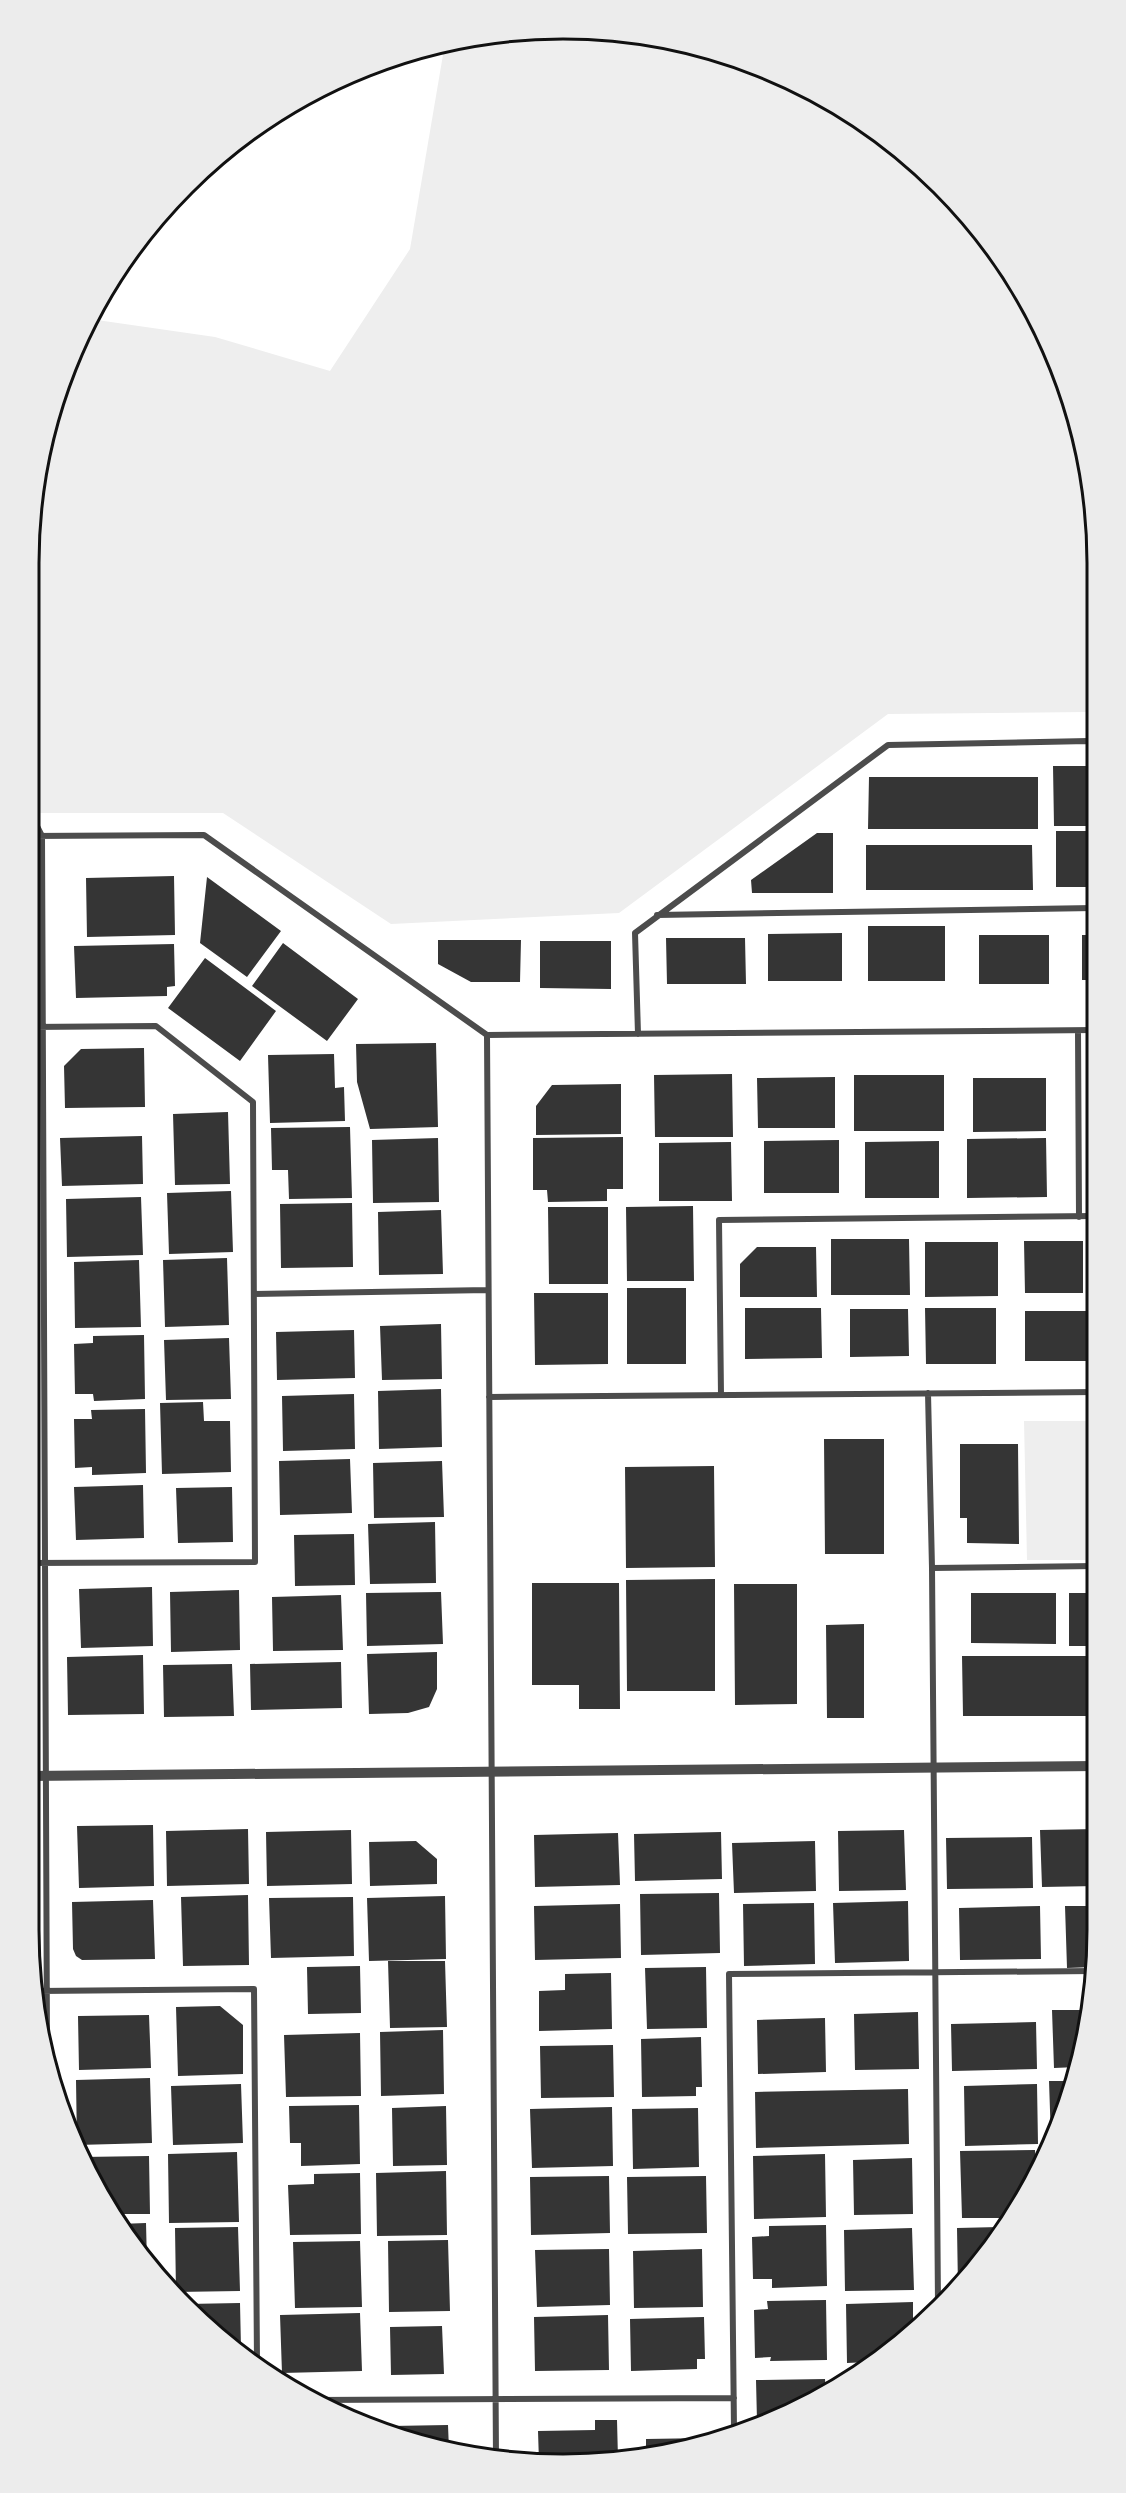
<svg xmlns="http://www.w3.org/2000/svg" width="1126" height="2493" viewBox="0 0 1126 2493" font-family="'DM Sans',sans-serif">
<style>
.green{fill:#eee}
.building{fill:#353535}
.lines{fill:none;stroke-linecap:round;stroke-linejoin:round}
.minor{stroke:#4c4c4c;stroke-width:6}
.tertiary{stroke:#4c4c4c;stroke-width:10}
.rim{fill:none;stroke:#111;stroke-width:3}
</style>
<rect width="100%" height="100%" fill="#fff"/>
<path class="green" d="M 563,29 L 667,39 L 767,69 L 888,139 L 987,237 L 1057,358 L 1093,493 L 1094,718 L 1086,712 L 888,714 L 619,913 L 391,924 L 223,813 L 29,813 L 29,563 L 39,459 L 69,359 L 90,319 L 215,337 L 330,371 L 410,249 L 445,43 L 458,39 Z
M 1024,1421 L 1096,1421 L 1096,1560 L 1027,1560 Z"/>
<path class="building" d="M 1053,766 L 1090,766 L 1090,786 L 1094,786 L 1094,826 L 1054,826 Z
M 869,777 L 1038,777 L 1038,829 L 868,829 Z
M 1056,831 L 1094,831 L 1094,887 L 1056,887 Z
M 817,833 L 833,833 L 833,893 L 752,893 L 751,880 Z
M 866,845 L 1032,845 L 1033,890 L 866,890 Z
M 174,876 L 175,935 L 87,937 L 86,878 Z
M 207,877 L 281,931 L 247,977 L 200,943 Z
M 868,926 L 945,926 L 945,981 L 868,981 Z
M 842,933 L 842,981 L 768,981 L 768,934 Z
M 979,935 L 1049,935 L 1049,984 L 979,984 Z
M 1082,935 L 1094,935 L 1094,980 L 1082,980 Z
M 666,938 L 745,938 L 746,984 L 667,984 Z
M 438,940 L 521,940 L 520,982 L 471,982 L 438,964 Z
M 540,941 L 611,941 L 611,989 L 540,988 Z
M 283,943 L 358,999 L 327,1041 L 252,986 Z
M 174,944 L 175,986 L 167,987 L 167,996 L 76,998 L 74,946 Z
M 205,958 L 276,1011 L 240,1061 L 168,1008 Z
M 436,1043 L 438,1127 L 370,1129 L 357,1082 L 356,1044 Z
M 144,1048 L 145,1107 L 65,1108 L 64,1066 L 81,1049 Z
M 334,1054 L 335,1088 L 344,1087 L 345,1121 L 270,1123 L 268,1055 Z
M 732,1074 L 733,1137 L 655,1137 L 654,1075 Z
M 854,1075 L 944,1075 L 944,1131 L 854,1131 Z
M 835,1077 L 835,1128 L 758,1128 L 757,1078 Z
M 973,1078 L 1046,1078 L 1046,1131 L 973,1132 Z
M 621,1084 L 621,1134 L 536,1135 L 536,1106 L 552,1085 Z
M 228,1112 L 230,1184 L 175,1185 L 173,1114 Z
M 350,1127 L 352,1198 L 289,1199 L 288,1170 L 272,1170 L 271,1128 Z
M 142,1136 L 143,1184 L 62,1186 L 60,1138 Z
M 623,1137 L 623,1189 L 607,1189 L 607,1201 L 548,1202 L 547,1190 L 533,1190 L 533,1138 Z
M 438,1138 L 439,1202 L 373,1203 L 372,1140 Z
M 1046,1138 L 1047,1197 L 967,1198 L 967,1139 Z
M 839,1140 L 839,1193 L 764,1193 L 764,1141 Z
M 939,1141 L 939,1198 L 865,1198 L 865,1142 Z
M 731,1142 L 732,1201 L 659,1201 L 659,1143 Z
M 231,1191 L 233,1252 L 169,1254 L 167,1193 Z
M 141,1197 L 143,1255 L 67,1257 L 66,1199 Z
M 352,1203 L 353,1267 L 281,1268 L 280,1204 Z
M 693,1206 L 694,1281 L 627,1281 L 626,1207 Z
M 548,1207 L 608,1207 L 608,1284 L 549,1284 Z
M 441,1210 L 443,1274 L 379,1275 L 378,1212 Z
M 831,1239 L 909,1239 L 910,1295 L 831,1295 Z
M 1024,1241 L 1083,1241 L 1083,1293 L 1025,1293 Z
M 925,1242 L 998,1242 L 998,1296 L 925,1297 Z
M 757,1247 L 816,1247 L 817,1297 L 740,1297 L 740,1264 Z
M 227,1258 L 229,1325 L 165,1327 L 163,1260 Z
M 139,1260 L 141,1327 L 75,1328 L 74,1262 Z
M 627,1288 L 686,1288 L 686,1364 L 627,1364 Z
M 534,1293 L 608,1293 L 608,1364 L 535,1365 Z
M 745,1308 L 821,1308 L 822,1358 L 745,1359 Z
M 925,1308 L 996,1308 L 996,1364 L 926,1364 Z
M 850,1309 L 908,1309 L 909,1356 L 850,1357 Z
M 1025,1311 L 1088,1311 L 1088,1361 L 1025,1361 Z
M 441,1324 L 442,1379 L 382,1380 L 380,1326 Z
M 354,1330 L 355,1378 L 277,1380 L 276,1332 Z
M 144,1335 L 145,1399 L 94,1401 L 93,1394 L 75,1394 L 74,1344 L 93,1343 L 93,1336 Z
M 229,1338 L 231,1399 L 166,1400 L 164,1340 Z
M 441,1389 L 442,1447 L 379,1449 L 378,1391 Z
M 354,1394 L 355,1449 L 283,1451 L 282,1396 Z
M 203,1402 L 204,1421 L 230,1421 L 231,1472 L 162,1474 L 160,1403 Z
M 145,1409 L 146,1473 L 92,1475 L 92,1467 L 75,1468 L 74,1419 L 92,1419 L 91,1410 Z
M 824,1439 L 884,1439 L 884,1554 L 825,1554 Z
M 960,1444 L 1018,1444 L 1019,1544 L 967,1543 L 967,1518 L 960,1518 Z
M 350,1459 L 352,1513 L 280,1515 L 279,1461 Z
M 442,1461 L 444,1517 L 374,1518 L 373,1463 Z
M 714,1466 L 715,1567 L 626,1568 L 625,1467 Z
M 143,1485 L 144,1538 L 76,1540 L 74,1487 Z
M 232,1487 L 233,1542 L 178,1543 L 176,1488 Z
M 435,1522 L 436,1583 L 370,1584 L 368,1524 Z
M 354,1534 L 355,1585 L 295,1586 L 294,1535 Z
M 715,1579 L 715,1691 L 627,1691 L 626,1580 Z
M 532,1583 L 619,1583 L 620,1709 L 579,1709 L 579,1685 L 532,1685 Z
M 734,1584 L 797,1584 L 797,1704 L 735,1705 Z
M 152,1587 L 153,1646 L 81,1648 L 79,1589 Z
M 239,1590 L 240,1650 L 171,1652 L 170,1592 Z
M 441,1592 L 443,1644 L 367,1646 L 366,1593 Z
M 971,1593 L 1056,1593 L 1056,1644 L 971,1643 Z
M 1069,1593 L 1096,1593 L 1097,1646 L 1069,1646 Z
M 341,1595 L 343,1650 L 273,1651 L 272,1597 Z
M 864,1624 L 864,1718 L 827,1718 L 826,1625 Z
M 437,1652 L 437,1689 L 429,1707 L 408,1713 L 369,1714 L 367,1654 Z
M 143,1655 L 144,1714 L 68,1715 L 67,1657 Z
M 962,1656 L 1097,1656 L 1097,1716 L 963,1716 Z
M 341,1662 L 342,1708 L 251,1710 L 250,1664 Z
M 232,1664 L 234,1716 L 164,1717 L 163,1665 Z
M 153,1825 L 154,1886 L 79,1888 L 77,1826 Z
M 248,1829 L 249,1884 L 167,1886 L 166,1831 Z
M 1097,1829 L 1097,1886 L 1042,1887 L 1040,1830 Z
M 351,1830 L 352,1884 L 267,1886 L 266,1832 Z
M 904,1830 L 906,1890 L 839,1891 L 838,1831 Z
M 721,1832 L 722,1879 L 635,1881 L 634,1834 Z
M 618,1833 L 620,1885 L 535,1887 L 534,1835 Z
M 1032,1837 L 1033,1888 L 947,1889 L 946,1838 Z
M 416,1841 L 437,1859 L 437,1884 L 370,1886 L 369,1842 Z
M 815,1841 L 816,1891 L 734,1893 L 732,1843 Z
M 719,1893 L 720,1953 L 641,1955 L 640,1894 Z
M 248,1895 L 249,1965 L 183,1966 L 181,1897 Z
M 445,1896 L 446,1959 L 369,1961 L 367,1898 Z
M 353,1897 L 354,1956 L 271,1958 L 269,1898 Z
M 153,1900 L 155,1959 L 82,1960 L 76,1956 L 73,1949 L 72,1902 Z
M 908,1901 L 909,1961 L 835,1963 L 833,1903 Z
M 814,1903 L 815,1964 L 744,1966 L 743,1904 Z
M 620,1904 L 621,1958 L 535,1960 L 534,1906 Z
M 1040,1906 L 1041,1959 L 960,1960 L 959,1908 Z
M 1065,1906 L 1097,1906 L 1094,1967 L 1067,1968 Z
M 388,1961 L 445,1961 L 447,2027 L 390,2028 Z
M 360,1966 L 361,2013 L 308,2014 L 307,1967 Z
M 706,1967 L 707,2028 L 647,2029 L 645,1968 Z
M 611,1973 L 612,2029 L 539,2031 L 539,1991 L 565,1990 L 565,1974 Z
M 220,2006 L 243,2025 L 243,2074 L 178,2076 L 176,2007 Z
M 1052,2010 L 1090,2010 L 1087,2034 L 1077,2067 L 1054,2068 Z
M 918,2012 L 919,2069 L 855,2070 L 854,2014 Z
M 149,2015 L 151,2068 L 79,2070 L 78,2016 Z
M 825,2018 L 826,2072 L 758,2074 L 757,2020 Z
M 1036,2022 L 1037,2069 L 952,2071 L 951,2024 Z
M 443,2030 L 444,2094 L 381,2096 L 380,2032 Z
M 360,2033 L 361,2096 L 286,2097 L 284,2035 Z
M 701,2037 L 702,2087 L 696,2087 L 696,2096 L 642,2097 L 641,2039 Z
M 613,2045 L 614,2097 L 541,2098 L 540,2046 Z
M 150,2078 L 152,2143 L 77,2145 L 76,2080 Z
M 1049,2081 L 1073,2081 L 1053,2140 L 1051,2140 Z
M 241,2084 L 243,2143 L 173,2145 L 171,2086 Z
M 1037,2084 L 1038,2144 L 965,2146 L 964,2086 Z
M 908,2089 L 909,2144 L 756,2148 L 755,2092 Z
M 359,2105 L 360,2164 L 301,2166 L 301,2143 L 290,2143 L 289,2106 Z
M 446,2106 L 447,2165 L 393,2166 L 392,2108 Z
M 612,2107 L 613,2166 L 532,2168 L 530,2109 Z
M 698,2108 L 699,2167 L 633,2169 L 632,2109 Z
M 1035,2150 L 1036,2168 L 1005,2218 L 962,2218 L 960,2151 Z
M 237,2152 L 239,2222 L 169,2223 L 168,2154 Z
M 825,2154 L 826,2217 L 754,2219 L 753,2156 Z
M 149,2156 L 150,2214 L 112,2214 L 100,2197 L 82,2157 Z
M 912,2158 L 913,2214 L 854,2215 L 853,2160 Z
M 446,2171 L 447,2235 L 377,2236 L 376,2173 Z
M 360,2173 L 361,2234 L 290,2235 L 288,2185 L 314,2184 L 314,2174 Z
M 609,2176 L 610,2233 L 531,2235 L 530,2177 Z
M 706,2176 L 707,2233 L 628,2234 L 627,2177 Z
M 146,2223 L 147,2263 L 119,2224 Z
M 826,2225 L 827,2286 L 772,2288 L 772,2279 L 753,2279 L 752,2237 L 769,2236 L 769,2226 Z
M 238,2227 L 240,2291 L 176,2292 L 175,2228 Z
M 999,2227 L 965,2283 L 958,2288 L 957,2228 Z
M 912,2228 L 914,2290 L 845,2291 L 844,2230 Z
M 448,2240 L 450,2311 L 389,2312 L 388,2241 Z
M 360,2241 L 362,2307 L 295,2308 L 293,2242 Z
M 609,2249 L 610,2305 L 537,2307 L 535,2250 Z
M 702,2249 L 703,2307 L 634,2308 L 633,2251 Z
M 826,2300 L 827,2360 L 770,2361 L 771,2357 L 755,2358 L 754,2310 L 768,2309 L 767,2301 Z
M 913,2302 L 913,2325 L 868,2362 L 847,2363 L 846,2304 Z
M 240,2303 L 241,2348 L 187,2304 Z
M 360,2313 L 362,2371 L 282,2373 L 280,2315 Z
M 608,2315 L 609,2370 L 535,2371 L 534,2317 Z
M 704,2317 L 705,2359 L 697,2359 L 697,2369 L 631,2371 L 630,2319 Z
M 442,2326 L 444,2374 L 391,2375 L 390,2327 Z
M 825,2379 L 826,2395 L 757,2421 L 756,2380 Z
M 595,2420 L 617,2420 L 618,2459 L 563,2464 L 539,2462 L 538,2431 L 595,2430 Z
M 448,2425 L 449,2450 L 391,2429 L 391,2426 Z
M 706,2438 L 667,2454 L 646,2456 L 646,2439 Z"/>
<g class="lines">
<path class="minor" d="M 29,810 L 42,836 L 47,2044
M 29,836 L 204,835 L 487,1035
M 657,915 L 1094,908
M 1078,1031 L 1079,1217
M 638,1034 L 635,933 L 888,745 L 1088,741 L 1094,745
M 487,1035 L 496,2458
M 487,1035 L 1095,1030
M 254,1294 L 488,1290
M 928,1393 L 932,1568
M 721,1395 L 719,1220 L 1095,1216
M 489,1397 L 1096,1392
M 29,1563 L 255,1562 L 253,1102 L 156,1026 L 29,1027
M 39,1991 L 254,1989 L 257,2361
M 938,2304 L 932,1568 L 1096,1566
M 315,2400 L 734,2398
M 734,2429 L 729,1974 L 1094,1971"/>
<path class="tertiary" d="M 29,1776 L 1097,1766"/>
</g>
<path d="M0 0H1126V2493H0ZM563 39H563A524 524 0 0 1 1087 563V1930A524 524 0 0 1 563 2454H563A524 524 0 0 1 39 1930V563A524 524 0 0 1 563 39Z" fill="#ececec" fill-rule="evenodd"/>
<path class="rim" d="M563 39H563A524 524 0 0 1 1087 563V1930A524 524 0 0 1 563 2454H563A524 524 0 0 1 39 1930V563A524 524 0 0 1 563 39Z"/>
</svg>
